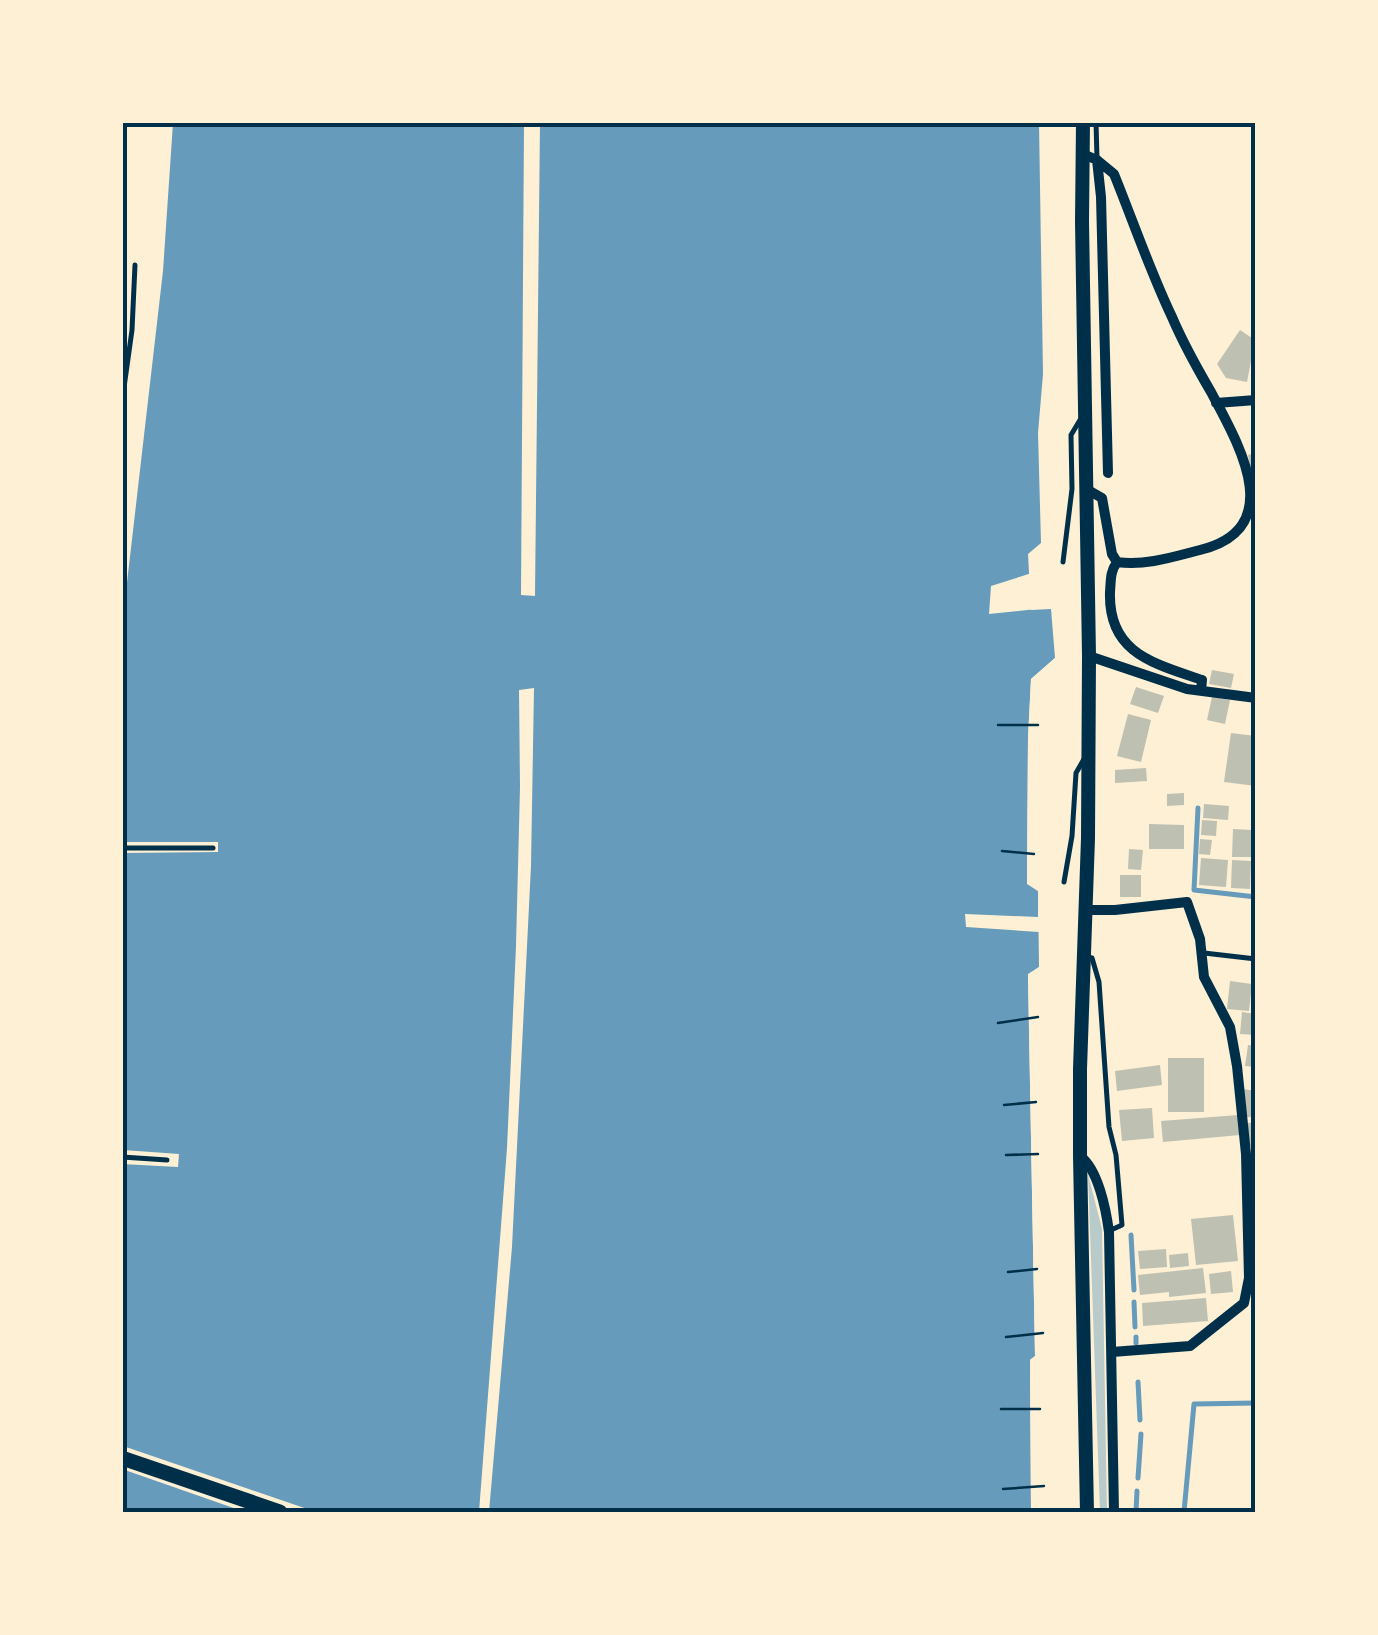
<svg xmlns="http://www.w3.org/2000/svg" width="1378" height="1635" viewBox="0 0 1378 1635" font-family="'Fira Sans',sans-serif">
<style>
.green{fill:#b9caca}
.water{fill:#669bbc}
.pier{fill:#fdf0d5}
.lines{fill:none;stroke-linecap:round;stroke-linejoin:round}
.stream{stroke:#669bbc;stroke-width:5}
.building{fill:#bec0b2}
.path{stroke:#003049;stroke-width:2.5}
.service{stroke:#003049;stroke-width:5}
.minor{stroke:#003049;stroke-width:10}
.secondary{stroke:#003049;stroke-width:14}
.primary{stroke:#003049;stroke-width:15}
.neatline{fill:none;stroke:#003049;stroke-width:4}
</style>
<rect width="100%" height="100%" fill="#fdf0d5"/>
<path class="green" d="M 1088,1174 L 1102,1229 L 1107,1512 L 1100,1512 Z"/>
<path class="water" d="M 173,123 L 1039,123 L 1043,374 L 1038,433 L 1041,543 L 1028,554 L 1031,610 L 1051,609 L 1055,658 L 1031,679 L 1028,738 L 1027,883 L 1038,891 L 1039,967 L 1028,975 L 1035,1356 L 1030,1360 L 1031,1512 L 123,1512 L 122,626 L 163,271 Z"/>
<path class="pier" d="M 524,123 L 540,123 L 535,596 L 521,595 Z
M 1035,572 L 1036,605 L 1052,604 L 1056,607 L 989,614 L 991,586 Z
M 1055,658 L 1060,658 L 1036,681 L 1033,738 L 1032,881 L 1043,890 L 1044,967 L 1033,977 L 1040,1356 L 1035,1362 L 1036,1512 L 1031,1512 L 1030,1360 L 1035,1356 L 1028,974 L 1039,967 L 1039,932 L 966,927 L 965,914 L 1038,917 L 1038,891 L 1027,884 L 1028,738 L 1031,679 Z
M 534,688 L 531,866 L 512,1247 L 489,1512 L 479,1512 L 507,1148 L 516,946 L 520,787 L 519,690 Z
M 123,842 L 218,842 L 218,852 L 122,853 Z
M 123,1150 L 179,1154 L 178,1167 L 122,1164 Z
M 123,1446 L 316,1512 L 245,1512 L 122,1469 Z"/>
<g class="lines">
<path class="stream" d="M 1198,808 L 1194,890 L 1256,897
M 1131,1235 L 1134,1290
M 1134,1302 L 1135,1327
M 1136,1337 L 1136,1343
M 1138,1382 L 1140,1420
M 1138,1478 L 1141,1434
M 1136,1512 L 1137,1491
M 1184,1512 L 1194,1404 L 1256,1403"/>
</g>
<path class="building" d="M 1240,330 L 1255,340 L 1247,382 L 1226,378 L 1217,364 Z
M 1256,453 L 1256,476 L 1252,477 L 1248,455 Z
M 1212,670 L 1234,674 L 1231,688 L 1209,684 Z
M 1136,687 L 1164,696 L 1158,713 L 1130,704 Z
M 1212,697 L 1230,700 L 1225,724 L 1207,720 Z
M 1128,714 L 1151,720 L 1141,762 L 1117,756 Z
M 1231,733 L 1256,736 L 1256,786 L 1224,782 Z
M 1146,768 L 1147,781 L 1115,783 L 1115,770 Z
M 1184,793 L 1184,805 L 1167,806 L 1167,794 Z
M 1204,804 L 1229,806 L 1228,820 L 1203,818 Z
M 1202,820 L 1217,821 L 1216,836 L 1201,835 Z
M 1149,824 L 1184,825 L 1184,849 L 1149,849 Z
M 1233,829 L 1252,830 L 1251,857 L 1232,857 Z
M 1200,839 L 1212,840 L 1210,855 L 1199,854 Z
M 1129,849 L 1143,850 L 1141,870 L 1128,869 Z
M 1201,858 L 1228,860 L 1226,887 L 1199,885 Z
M 1232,860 L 1251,861 L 1250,889 L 1231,888 Z
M 1120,875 L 1141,875 L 1141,897 L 1120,897 Z
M 1230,981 L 1252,984 L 1249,1011 L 1227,1009 Z
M 1242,1012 L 1256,1014 L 1256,1035 L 1240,1034 Z
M 1248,1045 L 1256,1046 L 1256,1067 L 1245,1066 Z
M 1168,1058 L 1204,1058 L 1204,1112 L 1168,1112 Z
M 1160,1065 L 1162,1085 L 1117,1091 L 1115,1071 Z
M 1243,1089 L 1256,1091 L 1256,1117 L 1246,1117 Z
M 1152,1108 L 1154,1138 L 1122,1141 L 1119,1110 Z
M 1238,1115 L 1240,1135 L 1163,1142 L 1161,1121 Z
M 1256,1122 L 1256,1146 L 1249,1147 L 1247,1123 Z
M 1233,1215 L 1238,1261 L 1196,1265 L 1191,1219 Z
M 1166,1249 L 1167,1267 L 1140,1269 L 1138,1251 Z
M 1188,1253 L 1189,1266 L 1170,1268 L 1169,1255 Z
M 1203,1268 L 1206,1293 L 1169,1297 L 1169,1292 L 1140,1295 L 1138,1275 Z
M 1231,1271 L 1233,1292 L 1211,1294 L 1209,1274 Z
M 1206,1298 L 1208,1321 L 1143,1326 L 1142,1303 Z"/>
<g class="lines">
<path class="path" d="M 998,725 L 1038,725
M 1002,851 L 1034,854
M 998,1023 L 1038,1017
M 1004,1105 L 1036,1102
M 1006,1155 L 1038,1154
M 1008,1272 L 1037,1269
M 1006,1337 L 1043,1333
M 1001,1409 L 1040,1409
M 1003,1489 L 1044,1486"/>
<path class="service" d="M 1096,122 L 1097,159
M 122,402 L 132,330 L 135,265
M 1063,562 L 1072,489 L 1071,435 L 1080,420
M 122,848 L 213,848
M 1064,882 L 1072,836 L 1076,773 L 1084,759
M 1204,953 L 1256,959
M 1084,956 L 1092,958 L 1099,982 L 1109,1127 L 1116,1155 L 1122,1225 L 1111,1230
M 122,1157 L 167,1160"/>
<path class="minor" d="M 1083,154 L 1097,160 L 1114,174 C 1133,221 1150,271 1172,317 C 1183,343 1197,368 1211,392 C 1238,443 1289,528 1200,550 C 1173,557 1145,566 1117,562 L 1112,554 L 1102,498 L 1088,490
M 1097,160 L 1101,197 L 1108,473
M 1216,403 L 1256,400
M 1117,562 C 1110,572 1111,580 1110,592 C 1108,653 1153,663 1202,680 L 1201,690
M 1089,656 L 1187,689 L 1256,698
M 1085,910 L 1115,910 L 1187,902 L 1200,939 L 1204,977 L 1230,1027 L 1237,1066 L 1246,1154 L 1249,1278 L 1244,1303 L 1190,1346 L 1112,1352
M 1080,1156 C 1098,1169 1106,1209 1109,1232 L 1114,1512"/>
<path class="secondary" d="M 1083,122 L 1082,221 L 1089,656 L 1088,838 L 1080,1069 L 1080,1156 L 1087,1512"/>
<path class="primary" d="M 122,1458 L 280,1512"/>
</g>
<rect width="1378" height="1635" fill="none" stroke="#fdf0d5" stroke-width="250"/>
<rect x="125" y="125" width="1128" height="1385" class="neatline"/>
</svg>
